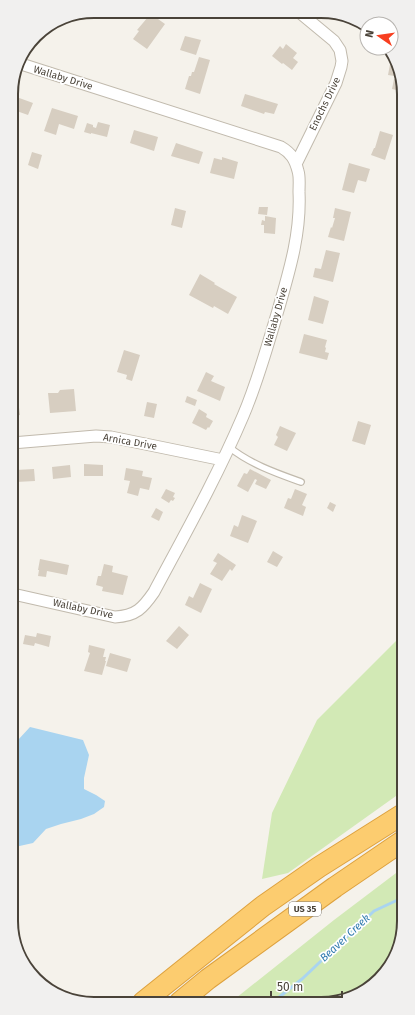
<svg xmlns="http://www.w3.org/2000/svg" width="415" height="1015" viewBox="0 0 415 1015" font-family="'Fira Sans',sans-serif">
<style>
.green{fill:#d2e9b5}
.water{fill:#a9d4f0}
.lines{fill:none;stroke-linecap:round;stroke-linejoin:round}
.stream{stroke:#a9d4f0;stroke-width:3}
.building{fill:#d7cec1}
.service-casing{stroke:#c1baad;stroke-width:8}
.minor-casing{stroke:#c1baad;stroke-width:13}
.motorway-casing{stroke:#dda13e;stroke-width:22}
.service{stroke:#fff;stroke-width:5.5}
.minor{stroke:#fff;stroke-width:11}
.motorway{stroke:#fccc6f;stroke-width:20}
.labels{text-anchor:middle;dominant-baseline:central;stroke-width:3.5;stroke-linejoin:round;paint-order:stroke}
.shield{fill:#fff;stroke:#807b74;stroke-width:1}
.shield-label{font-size:9px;font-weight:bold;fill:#4a4339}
.street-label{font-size:10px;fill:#4a4339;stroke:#fff}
.water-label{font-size:11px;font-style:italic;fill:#2f7aae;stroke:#fff}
.rim{fill:none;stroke:#4a4339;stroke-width:2}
</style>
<rect width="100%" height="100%" fill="#f5f2eb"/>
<path class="green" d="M 403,634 L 403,791 L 288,873 L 262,879 L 272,813 L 317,720 Z
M 404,867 L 404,926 L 387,972 L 342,1001 L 231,1002 L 334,920 Z"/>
<path class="water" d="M 30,727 L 83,740 L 89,755 L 84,778 L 84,789 L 96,795 L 105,801 L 104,807 L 94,814 L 81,819 L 61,824 L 46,829 L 33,843 L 15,847 L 13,846 L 13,750 L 18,740 Z"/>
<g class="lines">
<path class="stream" d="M 273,1002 L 302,979 L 374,911 L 404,897"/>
</g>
<path class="building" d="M 151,14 L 165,24 L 147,49 L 133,39 L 139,31 L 137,30 L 148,17 L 149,17 Z
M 185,36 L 201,40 L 196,55 L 180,50 Z
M 286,44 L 297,53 L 293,58 L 298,62 L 292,70 L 283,63 L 282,64 L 272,56 L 280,46 L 283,49 Z
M 199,57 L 210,60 L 200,94 L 185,89 L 189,76 L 191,76 L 192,72 L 194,72 Z
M 391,59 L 393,59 L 401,73 L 401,77 L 388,75 Z
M 394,79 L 401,80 L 401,91 L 392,89 Z
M 245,94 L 278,104 L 274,114 L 265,112 L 264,114 L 241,106 Z
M 11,95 L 33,103 L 28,115 L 11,109 Z
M 52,108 L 78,116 L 74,129 L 59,124 L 56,135 L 44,131 Z
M 98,122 L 110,125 L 107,137 L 91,133 L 91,134 L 84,132 L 87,123 L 93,125 L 93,127 L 96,128 Z
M 134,130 L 158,137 L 154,151 L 130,143 Z
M 380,131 L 393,135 L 385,160 L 371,155 L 374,148 L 375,148 Z
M 176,143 L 203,152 L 199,164 L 171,156 Z
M 32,152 L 42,155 L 38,169 L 28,165 Z
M 222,157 L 238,162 L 234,179 L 210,173 L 214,158 L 222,160 Z
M 349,163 L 370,169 L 366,182 L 358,180 L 354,193 L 342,190 Z
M 259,207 L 268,207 L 267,215 L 258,214 Z
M 175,208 L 186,211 L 182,228 L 171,225 Z
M 335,208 L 351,212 L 344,241 L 328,237 L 331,227 L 332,228 L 335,218 L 333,218 Z
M 265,216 L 276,218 L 275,234 L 264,233 L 264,225 L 261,225 L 262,220 L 265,221 Z
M 326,250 L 340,253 L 333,282 L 313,277 L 315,268 L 321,269 Z
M 200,274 L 215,283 L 214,284 L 237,297 L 228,314 L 214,306 L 213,308 L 189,295 Z
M 314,296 L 329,301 L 323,324 L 308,320 Z
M 304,334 L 327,340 L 325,347 L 326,348 L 325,352 L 329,353 L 327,360 L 299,353 Z
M 124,350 L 140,355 L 132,381 L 126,379 L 127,375 L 117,372 Z
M 206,372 L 214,376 L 211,381 L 225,387 L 220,401 L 197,391 Z
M 74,389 L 76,411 L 50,413 L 48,393 L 58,393 L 60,390 Z
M 187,396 L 197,400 L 195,406 L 185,402 Z
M 18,400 L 20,415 L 12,416 L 12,401 Z
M 147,402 L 157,404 L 154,418 L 144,416 Z
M 199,409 L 207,414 L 206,417 L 213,421 L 209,428 L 208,427 L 206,430 L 192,423 Z
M 358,421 L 371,425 L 365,445 L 352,441 Z
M 280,426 L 296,433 L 287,451 L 274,445 L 278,437 L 276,435 Z
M 84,464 L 103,465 L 103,476 L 84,476 Z
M 70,465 L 71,477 L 53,479 L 52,467 Z
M 126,468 L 143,471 L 142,476 L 152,478 L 149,490 L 140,488 L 138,496 L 127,493 L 130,481 L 124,480 Z
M 34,469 L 35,481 L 16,482 L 16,470 Z
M 250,469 L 271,480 L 266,489 L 255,484 L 257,480 L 255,479 L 248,492 L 237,486 L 244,473 L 247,474 Z
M 166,489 L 175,493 L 173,497 L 175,498 L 173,501 L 171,500 L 169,503 L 161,498 Z
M 295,489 L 307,494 L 302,505 L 306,507 L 303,516 L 284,508 L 288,498 L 291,499 Z
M 330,502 L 336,505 L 333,512 L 327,508 Z
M 156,508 L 163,512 L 159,521 L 151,517 Z
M 242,515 L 257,521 L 248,543 L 230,536 L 234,525 L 238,527 Z
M 273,551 L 283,557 L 277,567 L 267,562 Z
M 218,553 L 236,565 L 232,571 L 230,569 L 222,581 L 210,574 L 217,563 L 213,561 Z
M 40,559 L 69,565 L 67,575 L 47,571 L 46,577 L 38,576 L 39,570 L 38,570 Z
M 104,564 L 113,566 L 112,572 L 128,576 L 123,595 L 102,591 L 103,587 L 96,585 L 98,576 L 101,576 Z
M 200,583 L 212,589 L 201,613 L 185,605 L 189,596 L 193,598 Z
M 179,626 L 189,635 L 177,649 L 166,641 Z
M 37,633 L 51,636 L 49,647 L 35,643 L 34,646 L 23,644 L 25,635 L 36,637 Z
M 89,645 L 105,649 L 103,657 L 106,657 L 105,661 L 106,661 L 102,675 L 84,671 L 90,653 L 88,652 Z
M 110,653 L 131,659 L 127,672 L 106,666 Z"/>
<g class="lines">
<defs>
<path id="service" d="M 229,447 C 250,464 276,473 301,482"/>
<path id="minor" d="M 296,164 L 336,83 L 341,67 L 342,61 L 340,50 L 334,41 L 299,12
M 12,443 L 96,436 L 111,437 L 223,460
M 13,594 L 115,617 C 136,616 143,608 154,592 C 185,534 217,477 243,416 C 258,381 268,344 279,307 C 290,269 301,232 299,192 C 299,185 300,177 298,171 C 295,159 291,153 281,147 L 18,63"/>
<path id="motorway" d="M 143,1002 L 263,906 L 319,867 L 403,814
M 180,1002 L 208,979 L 335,887 L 404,840"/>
</defs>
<use href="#service" class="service-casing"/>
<use href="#minor" class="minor-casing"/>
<use href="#motorway" class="motorway-casing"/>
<use href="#service" class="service"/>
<use href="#minor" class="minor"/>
<use href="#motorway" class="motorway"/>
</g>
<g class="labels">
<rect class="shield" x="289" y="902" width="32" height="14" rx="3"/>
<g class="shield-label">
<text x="305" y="909">US 35</text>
</g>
<g class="street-label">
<text transform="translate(63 78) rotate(17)">Wallaby Drive</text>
<text transform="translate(325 104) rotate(-64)">Enochs Drive</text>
<text transform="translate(276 317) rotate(-74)">Wallaby Drive</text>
<text transform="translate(130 442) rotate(10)">Arnica Drive</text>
<text transform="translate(83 609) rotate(12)">Wallaby Drive</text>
</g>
<g class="water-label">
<text transform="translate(345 938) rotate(-43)">Beaver Creek</text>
</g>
</g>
<path d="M0 0H415V1015H0ZM94 18H321A76 76 0 0 1 397 94V921A76 76 0 0 1 321 997H94A76 76 0 0 1 18 921V94A76 76 0 0 1 94 18Z" fill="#f1f0ef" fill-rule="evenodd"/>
<path class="rim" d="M94 18H321A76 76 0 0 1 397 94V921A76 76 0 0 1 321 997H94A76 76 0 0 1 18 921V94A76 76 0 0 1 94 18Z"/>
<g transform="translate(379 36) rotate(283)"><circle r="19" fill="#ffffff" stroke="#b7b4b0"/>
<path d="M0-3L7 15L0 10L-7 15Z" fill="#f83f20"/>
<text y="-6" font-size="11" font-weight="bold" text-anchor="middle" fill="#4a4339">N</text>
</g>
<path d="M271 991v6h71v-6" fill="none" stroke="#4a4339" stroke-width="2"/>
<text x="277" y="991" font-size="12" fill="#4a4339" stroke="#ffffff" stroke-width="3" paint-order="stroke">50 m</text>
</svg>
